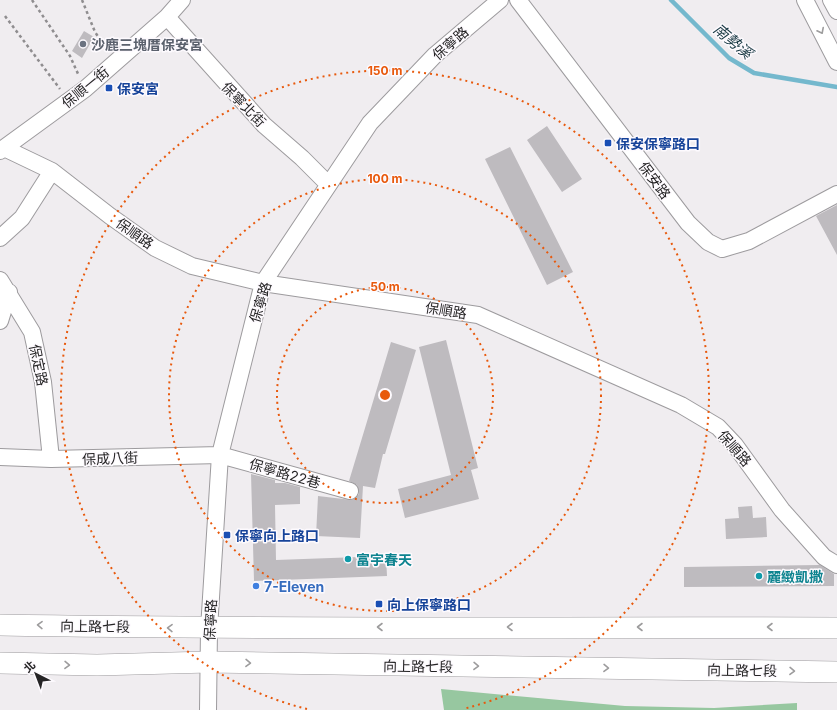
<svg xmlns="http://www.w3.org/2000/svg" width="837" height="710" viewBox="0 0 837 710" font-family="Inter,'Noto Sans TC',sans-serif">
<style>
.forest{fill:#97c7a0}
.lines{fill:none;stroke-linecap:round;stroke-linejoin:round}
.stream{stroke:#74b8cd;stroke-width:4.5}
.building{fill:#bebbbf}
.minor-casing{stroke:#9d9b9e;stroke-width:18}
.major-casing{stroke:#9d9b9e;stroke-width:22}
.path{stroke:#8f8d8f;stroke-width:2.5;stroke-dasharray:3 3;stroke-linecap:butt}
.minor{stroke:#fff;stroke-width:16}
.major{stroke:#fff;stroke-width:21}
.oneway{stroke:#9d9c9d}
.ring{fill:none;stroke:#e8590c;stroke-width:2;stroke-dasharray:2 4}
.worship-dot{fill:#6b7280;stroke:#fdfafe;stroke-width:1.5}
.transit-dot{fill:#1a4fb4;stroke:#fdfafe;stroke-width:1.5}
.culture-dot{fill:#0f9aa8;stroke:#fdfafe;stroke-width:1.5}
.shop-dot{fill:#3f7fe0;stroke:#fdfafe;stroke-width:1.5}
.labels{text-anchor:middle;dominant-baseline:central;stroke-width:3;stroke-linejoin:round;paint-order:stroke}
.street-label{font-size:14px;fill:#252425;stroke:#fdfafe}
.worship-label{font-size:14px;font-weight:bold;fill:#5b616d;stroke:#fdfafe;text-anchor:start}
.transit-label{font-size:14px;font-weight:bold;fill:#164399;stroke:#fdfafe;text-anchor:start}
.culture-label{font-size:14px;font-weight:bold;fill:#0d838f;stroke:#fdfafe;text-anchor:start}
.shop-label{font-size:14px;font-weight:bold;fill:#366cbe;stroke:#fdfafe;text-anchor:start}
.water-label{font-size:15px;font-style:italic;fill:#14353f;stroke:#fdfafe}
.centre{fill:#e8590c;stroke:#fdfafe;stroke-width:2}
.ring-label{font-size:12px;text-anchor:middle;font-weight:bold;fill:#e8590c;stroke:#fdfafe;stroke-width:3;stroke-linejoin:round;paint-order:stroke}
</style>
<rect width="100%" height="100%" fill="#f0edf0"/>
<path class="forest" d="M 441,689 L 625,706 L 714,708 L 797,703 L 797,710 L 444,710 Z"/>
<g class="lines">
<path class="stream" d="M 671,0 L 729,58 L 754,73 L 837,87"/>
</g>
<path class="building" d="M 84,31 L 94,37 L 82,58 L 72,51 Z
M 547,126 L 582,179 L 562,192 L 527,140 Z
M 510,147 L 573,272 L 547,285 L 485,159 Z
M 837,205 L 837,255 L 816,216 Z
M 446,340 L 478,468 L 471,470 L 479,499 L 405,518 L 398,489 L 451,475 L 419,347 Z
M 391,342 L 416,350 L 385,454 L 383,454 L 375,488 L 363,486 L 360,538 L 316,536 L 318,496 L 352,500 L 359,494 L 357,485 L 349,481 Z
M 251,474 L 275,480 L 275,483 L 285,483 L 300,487 L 300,504 L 275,505 L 276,560 L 386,556 L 387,576 L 254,581 Z
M 752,506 L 753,518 L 766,517 L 767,537 L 726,539 L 725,519 L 739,518 L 738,507 Z
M 820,565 L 834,574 L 834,586 L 684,587 L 684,567 Z"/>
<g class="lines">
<defs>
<path id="minor" d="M 518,0 L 688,223 L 708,242 L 722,249 L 749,241 L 837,194
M 805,0 L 837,62
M 831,0 L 837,11
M 167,17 L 264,125 L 302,158 L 328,184
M 4,148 L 52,171 L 110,216 L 155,248 L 192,266 L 263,283 L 478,315 L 681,405 L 718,427 L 735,445 L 782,510 L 824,557 L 837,565
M 0,151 L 85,89 L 167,17 L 182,0
M 0,238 L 22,218 L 52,171
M 0,280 L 32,332 L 43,382 L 51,459
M 0,321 L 9,292
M 0,457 L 51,459 L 220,455 L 350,491
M 208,710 L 209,629 L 220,455 L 263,283 L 370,123 L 435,55 L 500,0"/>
<path id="major" d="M 0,625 C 279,630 558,627 837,628
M 0,663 L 97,665 L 209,662 L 837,672"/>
</defs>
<use href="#minor" class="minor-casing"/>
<use href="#major" class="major-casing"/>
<path class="path" d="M 32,0 L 70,56 L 79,76
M 82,0 L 95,32 L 108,51
M 5,16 L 60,89"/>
<use href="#minor" class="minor"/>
<use href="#major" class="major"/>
</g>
<defs><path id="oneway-chevron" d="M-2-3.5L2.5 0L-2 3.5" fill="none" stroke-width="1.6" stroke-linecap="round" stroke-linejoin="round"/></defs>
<g class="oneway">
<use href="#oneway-chevron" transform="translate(821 31) rotate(63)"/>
<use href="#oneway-chevron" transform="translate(40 625) rotate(-179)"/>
<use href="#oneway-chevron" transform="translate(380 627) rotate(-180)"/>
<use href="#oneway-chevron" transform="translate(510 627) rotate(-180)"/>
<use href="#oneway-chevron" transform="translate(640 627) rotate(-180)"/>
<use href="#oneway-chevron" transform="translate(770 627) rotate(-180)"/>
<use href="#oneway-chevron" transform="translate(170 628) rotate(-179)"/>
<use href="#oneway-chevron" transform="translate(248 663) rotate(1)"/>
<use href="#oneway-chevron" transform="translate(67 665) rotate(1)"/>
<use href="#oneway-chevron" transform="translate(476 666) rotate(1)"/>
<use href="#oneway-chevron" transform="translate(606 668) rotate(1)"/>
<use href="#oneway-chevron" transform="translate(792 671) rotate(1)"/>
</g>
<g class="ring">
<circle cx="385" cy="395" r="108"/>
<circle cx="385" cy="395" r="216"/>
<path d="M307 709A324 324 0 1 1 463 709"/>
</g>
<circle class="worship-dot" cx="83" cy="44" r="4"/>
<g class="transit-dot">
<rect x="105" y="84" width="8" height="8" rx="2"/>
<rect x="604" y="139" width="8" height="8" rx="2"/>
<rect x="223" y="531" width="8" height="8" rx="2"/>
<rect x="375" y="600" width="8" height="8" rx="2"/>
</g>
<g class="culture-dot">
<circle cx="348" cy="559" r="4"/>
<circle cx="759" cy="576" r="4"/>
</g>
<circle class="shop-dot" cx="256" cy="586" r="4"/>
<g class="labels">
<g class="street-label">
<text transform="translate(450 43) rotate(-41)">保寧路</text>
<text transform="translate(85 87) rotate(-39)">保順一街</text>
<text transform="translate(244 104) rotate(46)">保寧北街</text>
<text transform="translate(655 180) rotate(53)">保安路</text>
<text transform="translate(135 233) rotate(35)">保順路</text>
<text transform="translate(260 302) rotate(-73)">保寧路</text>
<text transform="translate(446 310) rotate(9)">保順路</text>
<text transform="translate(39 365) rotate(78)">保定路</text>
<text transform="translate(735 448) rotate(49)">保順路</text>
<text transform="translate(110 458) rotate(-2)">保成八街</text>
<text transform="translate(285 473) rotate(16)">保寧路22巷</text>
<text transform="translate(210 620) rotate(-87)">保寧路</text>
<text transform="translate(95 626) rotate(1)">向上路七段</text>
<text transform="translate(418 666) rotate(1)">向上路七段</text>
<text transform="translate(742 670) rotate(1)">向上路七段</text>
</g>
<g class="worship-label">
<text x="91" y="44">沙鹿三塊厝保安宮</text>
</g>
<g class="transit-label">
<text x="117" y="88">保安宮</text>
<text x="616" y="143">保安保寧路口</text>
<text x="235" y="535">保寧向上路口</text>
<text x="387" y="604">向上保寧路口</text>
</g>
<g class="culture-label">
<text x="356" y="559">富宇春天</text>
<text x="767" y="576">麗緻凱撒</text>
</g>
<g class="shop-label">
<text x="264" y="586">7-Eleven</text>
</g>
<g class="water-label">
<text transform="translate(733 41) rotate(40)">南勢溪</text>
</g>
</g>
<circle cx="385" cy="395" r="6" class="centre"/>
<g class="ring-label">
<text x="385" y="75">150 m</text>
<text x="385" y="183">100 m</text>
<text x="385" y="291">50 m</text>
</g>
<g transform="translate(36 674) rotate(318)" stroke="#fdfafe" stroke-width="3" paint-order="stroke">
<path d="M0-3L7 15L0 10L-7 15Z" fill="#252425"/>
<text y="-6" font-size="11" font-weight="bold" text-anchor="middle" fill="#252425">北</text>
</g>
</svg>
